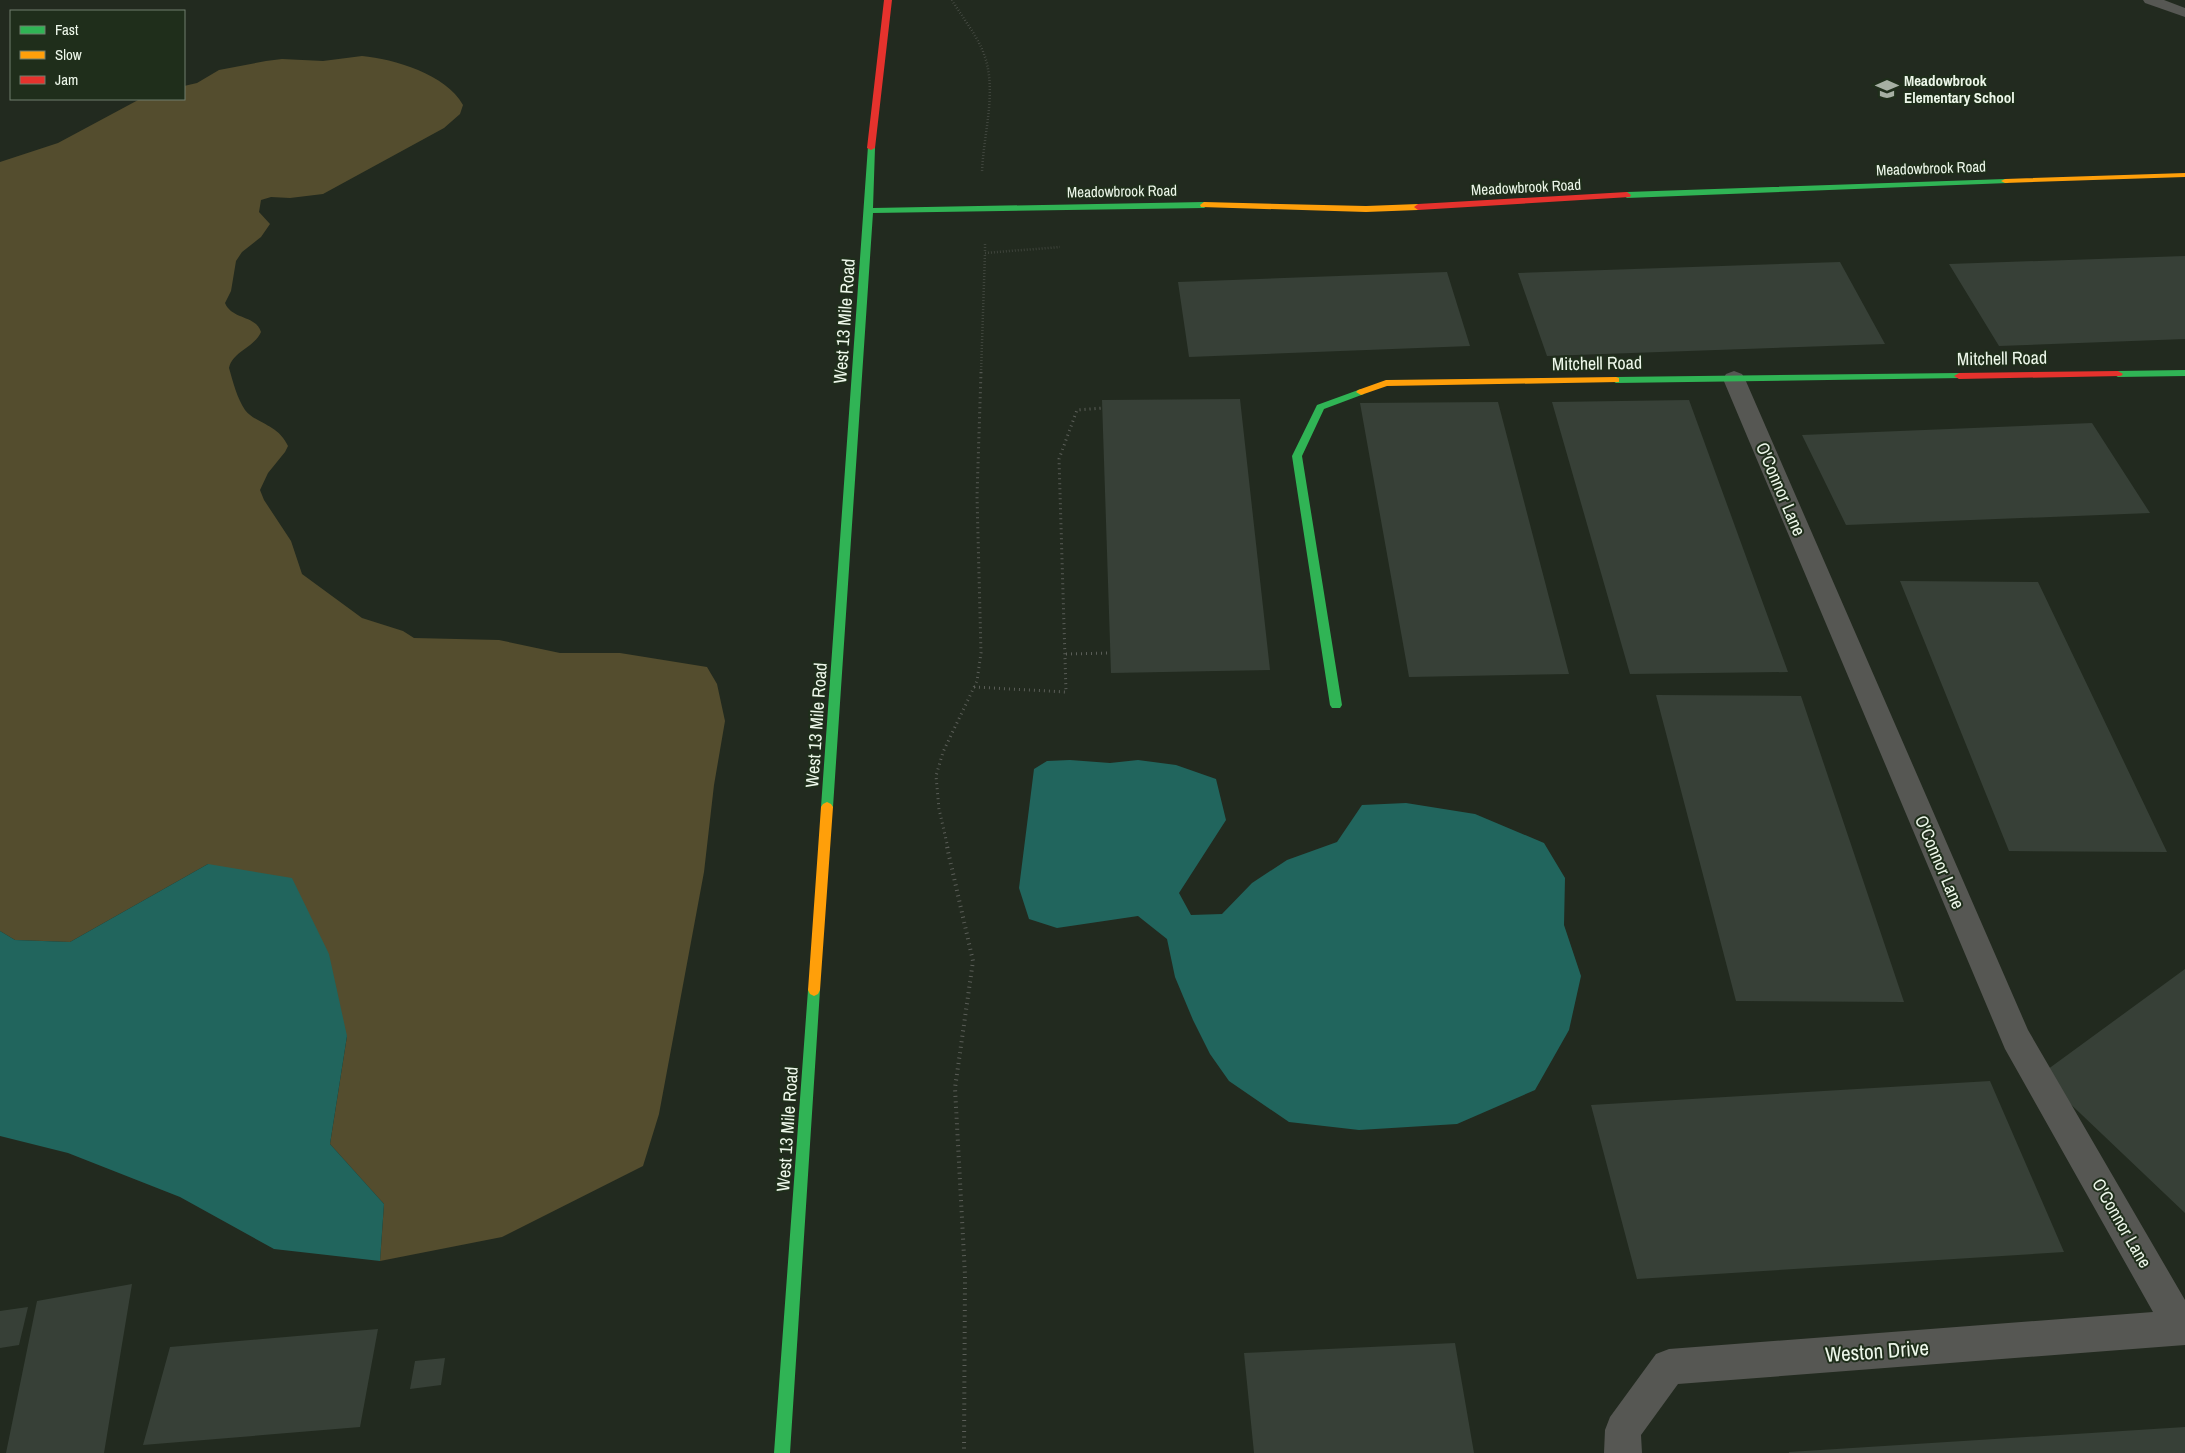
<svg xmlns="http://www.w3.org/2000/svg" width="2185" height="1453" viewBox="0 0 2185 1453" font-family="'Archivo Narrow',sans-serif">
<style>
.green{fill:#544d2e}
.water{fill:#21655d}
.building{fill:#374037}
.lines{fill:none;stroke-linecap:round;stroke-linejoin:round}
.path-far2{stroke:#5b5e58;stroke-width:2.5;stroke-dasharray:0.5 2.5;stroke-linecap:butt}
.path-far1{stroke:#5b5e58;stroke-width:3;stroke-dasharray:1 4;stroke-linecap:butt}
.path{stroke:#5b5e58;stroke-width:4;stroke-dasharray:1 4.5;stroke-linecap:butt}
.lane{fill:#565753;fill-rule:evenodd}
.street{fill:#565753;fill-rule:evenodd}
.fast{fill:#30b455;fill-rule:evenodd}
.slow{fill:#ff9f0a;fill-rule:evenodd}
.jam{fill:#e5322d;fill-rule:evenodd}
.labels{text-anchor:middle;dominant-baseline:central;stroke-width:4;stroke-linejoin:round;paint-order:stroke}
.far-poi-label{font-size:15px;font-weight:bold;fill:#edf7ea;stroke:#1f2e1b;text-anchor:start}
.far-street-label{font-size:15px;fill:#edf7ea;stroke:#1f2e1b}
.street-label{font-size:18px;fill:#edf7ea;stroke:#1f2e1b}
.near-street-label{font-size:21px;fill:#edf7ea;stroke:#1f2e1b}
</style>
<rect width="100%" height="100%" fill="#222a1f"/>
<path class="green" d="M 362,56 C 394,59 446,74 463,105 L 460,114 L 444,128 L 323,194 L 290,198 L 271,197 L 261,200 L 259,212 L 270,224 L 261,237 L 242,252 L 236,261 L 231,291 L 225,303 C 232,320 256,315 261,332 C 254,348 233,351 229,368 C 233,382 237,398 245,410 C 256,424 278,424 288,446 L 285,452 L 268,473 L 260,490 L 264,500 L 291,541 L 302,574 L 362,618 L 403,631 L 414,638 L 499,640 L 560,653 L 620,653 L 707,667 L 717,684 L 725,721 L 714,785 L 704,872 L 659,1114 L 643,1166 L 502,1237 L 380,1261 L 384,1204 L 330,1144 L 347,1036 L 208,864 L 70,942 L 15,940 L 0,931 L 0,162 L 58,143 L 140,99 L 184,99 L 184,86 L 197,83 L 219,70 L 266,61 L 282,59 L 323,61 Z"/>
<path class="water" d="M 1070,760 L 1110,763 L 1138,760 L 1176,765 L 1216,779 L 1226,820 L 1179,893 L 1191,915 L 1222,914 L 1252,883 L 1287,860 L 1337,842 L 1362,805 L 1406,803 L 1475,814 L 1544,843 L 1565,878 L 1564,925 L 1581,976 L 1569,1030 L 1535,1090 L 1457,1124 L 1359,1130 L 1289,1122 L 1229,1081 L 1210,1054 L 1193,1020 L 1175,977 L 1167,939 L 1138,916 L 1057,928 L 1029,919 L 1019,888 L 1034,769 L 1047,761 Z
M 208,864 L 292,878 L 329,954 L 347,1036 L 330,1144 L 384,1204 L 380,1261 L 274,1249 L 180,1197 L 68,1153 L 0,1136 L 0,931 L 15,940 L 70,942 Z"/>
<path class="building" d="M 2185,256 L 2185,339 L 1999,346 L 1949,264 Z
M 1840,262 L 1885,344 L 1547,356 L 1518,273 Z
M 1447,272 L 1470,346 L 1189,357 L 1178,282 Z
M 1240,399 L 1270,670 L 1111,673 L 1102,400 Z
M 1689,400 L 1788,672 L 1630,674 L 1552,402 Z
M 1498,402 L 1569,674 L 1409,677 L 1360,403 Z
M 2092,423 L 2150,513 L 1846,525 L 1802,435 Z
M 1900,581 L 2038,582 L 2167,852 L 2009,851 Z
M 1656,695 L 1801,696 L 1904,1002 L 1736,1001 Z
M 2185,969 L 2185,1213 L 2040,1075 Z
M 1990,1081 L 2064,1252 L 1637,1279 L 1591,1105 Z
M 132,1284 L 104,1453 L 6,1453 L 37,1301 Z
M 28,1307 L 19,1345 L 0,1348 L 0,1311 Z
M 378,1329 L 360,1427 L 143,1445 L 170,1347 Z
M 1455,1343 L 1474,1453 L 1254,1453 L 1244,1353 Z
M 445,1358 L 441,1385 L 410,1389 L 415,1361 Z
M 2185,1427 L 2185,1453 L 1789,1453 L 1789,1452 Z"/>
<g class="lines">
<path class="path-far2" d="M 952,0 C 963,19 978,36 985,57 C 997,94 983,135 982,173
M 985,244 L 985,253 L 1060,247
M 981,373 L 985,253"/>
<path class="path-far1" d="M 1066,654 L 1109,653
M 974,687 L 1066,692 L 1059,459 L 1077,410 L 1103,408
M 948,848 L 939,809 L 936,776 L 943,752 L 977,681 L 981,653 L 977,496 L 981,372"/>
<path class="path" d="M 947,847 L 973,961 L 955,1088 L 965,1275 L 964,1453"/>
<path class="lane" d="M 2143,0 L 2164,0 L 2185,8 L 2185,17 L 2145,3 Z"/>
<path class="street" d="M 1734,371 L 1742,374 L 1745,379 L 2028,1030 L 2185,1300 L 2185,1345 L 1678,1384 L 1641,1435 L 1642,1453 L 1604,1453 L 1605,1430 L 1610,1417 L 1656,1354 L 1669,1349 L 2153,1312 L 2005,1049 L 1723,379 L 1726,374 Z"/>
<path class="fast" d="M 868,146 L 875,148 L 873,208 L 1204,202 L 1208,205 L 1204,208 L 873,213 L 833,807 L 831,810 L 823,810 L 821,807 Z
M 2005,179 L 2009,181 L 2008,183 L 1627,198 L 1623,195 L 1627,192 Z
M 2185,370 L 2185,376 L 2118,377 L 2113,374 L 2118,371 Z
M 1959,373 L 1964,376 L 1962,378 L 1616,383 L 1611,380 L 1616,377 Z
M 1361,389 L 1364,390 L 1364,394 L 1324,409 L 1302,456 L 1342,705 L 1340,708 L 1332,708 L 1330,705 L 1292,456 L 1317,405 Z
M 814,984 L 818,986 L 820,990 L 790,1453 L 774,1453 L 808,990 L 810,986 Z"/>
<path class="slow" d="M 2185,173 L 2185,177 L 2005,183 L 2001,181 L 2005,179 Z
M 1204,202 L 1366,206 L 1418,204 L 1422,207 L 1418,210 L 1366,212 L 1201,207 L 1200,205 Z
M 1616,377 L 1619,378 L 1619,382 L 1387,386 L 1361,395 L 1356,392 L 1358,390 L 1386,380 Z
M 827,802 L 831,804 L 833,807 L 820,990 L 818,994 L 814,996 L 810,994 L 808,990 L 821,807 L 823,804 Z"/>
<path class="jam" d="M 884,0 L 892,0 L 875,148 L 871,150 L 867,148 Z
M 1627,192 L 1631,195 L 1630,197 L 1418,210 L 1414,207 L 1418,204 Z
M 2118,371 L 2123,374 L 2121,376 L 1959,379 L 1954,376 L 1959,373 Z"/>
</g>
<defs>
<symbol id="school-bare" viewBox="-9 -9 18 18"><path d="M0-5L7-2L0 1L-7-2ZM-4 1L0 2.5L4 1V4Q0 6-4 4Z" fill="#a6afa3" stroke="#1f2e1b" stroke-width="2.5" paint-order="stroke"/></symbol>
</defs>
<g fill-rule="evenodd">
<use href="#school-bare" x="1871" y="73" width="32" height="32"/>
</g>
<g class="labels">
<g class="far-poi-label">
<text x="1904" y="80">Meadowbrook<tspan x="1904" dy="17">Elementary School</tspan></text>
</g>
<g class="far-street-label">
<text transform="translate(1931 168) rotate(-2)">Meadowbrook Road</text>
<text transform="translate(1526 187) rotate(-3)">Meadowbrook Road</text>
<text transform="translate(1122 191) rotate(-1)">Meadowbrook Road</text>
</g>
<g class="street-label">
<text transform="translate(844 321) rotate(-86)">West 13 Mile Road</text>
<text transform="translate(2002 358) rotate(-1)">Mitchell Road</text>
<text transform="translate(1597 363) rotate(-1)">Mitchell Road</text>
<text transform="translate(1781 489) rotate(67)">O'Connor Lane</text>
<text transform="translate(816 725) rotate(-86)">West 13 Mile Road</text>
<text transform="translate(1940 862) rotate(67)">O'Connor Lane</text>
<text transform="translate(787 1129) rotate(-86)">West 13 Mile Road</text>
<text transform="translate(2122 1223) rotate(60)">O'Connor Lane</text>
</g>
<g class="near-street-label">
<text transform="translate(1877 1351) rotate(-4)">Weston Drive</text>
</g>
</g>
<rect x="10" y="10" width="175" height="90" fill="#1f2e1b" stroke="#717e6e"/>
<rect x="20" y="26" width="25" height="8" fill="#30b455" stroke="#717e6e"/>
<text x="55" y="35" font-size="15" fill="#edf7ea">Fast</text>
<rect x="20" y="51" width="25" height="8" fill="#ff9f0a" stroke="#717e6e"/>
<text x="55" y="60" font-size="15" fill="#edf7ea">Slow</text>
<rect x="20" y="76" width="25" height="8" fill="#e5322d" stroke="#717e6e"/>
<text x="55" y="85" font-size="15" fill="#edf7ea">Jam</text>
</svg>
